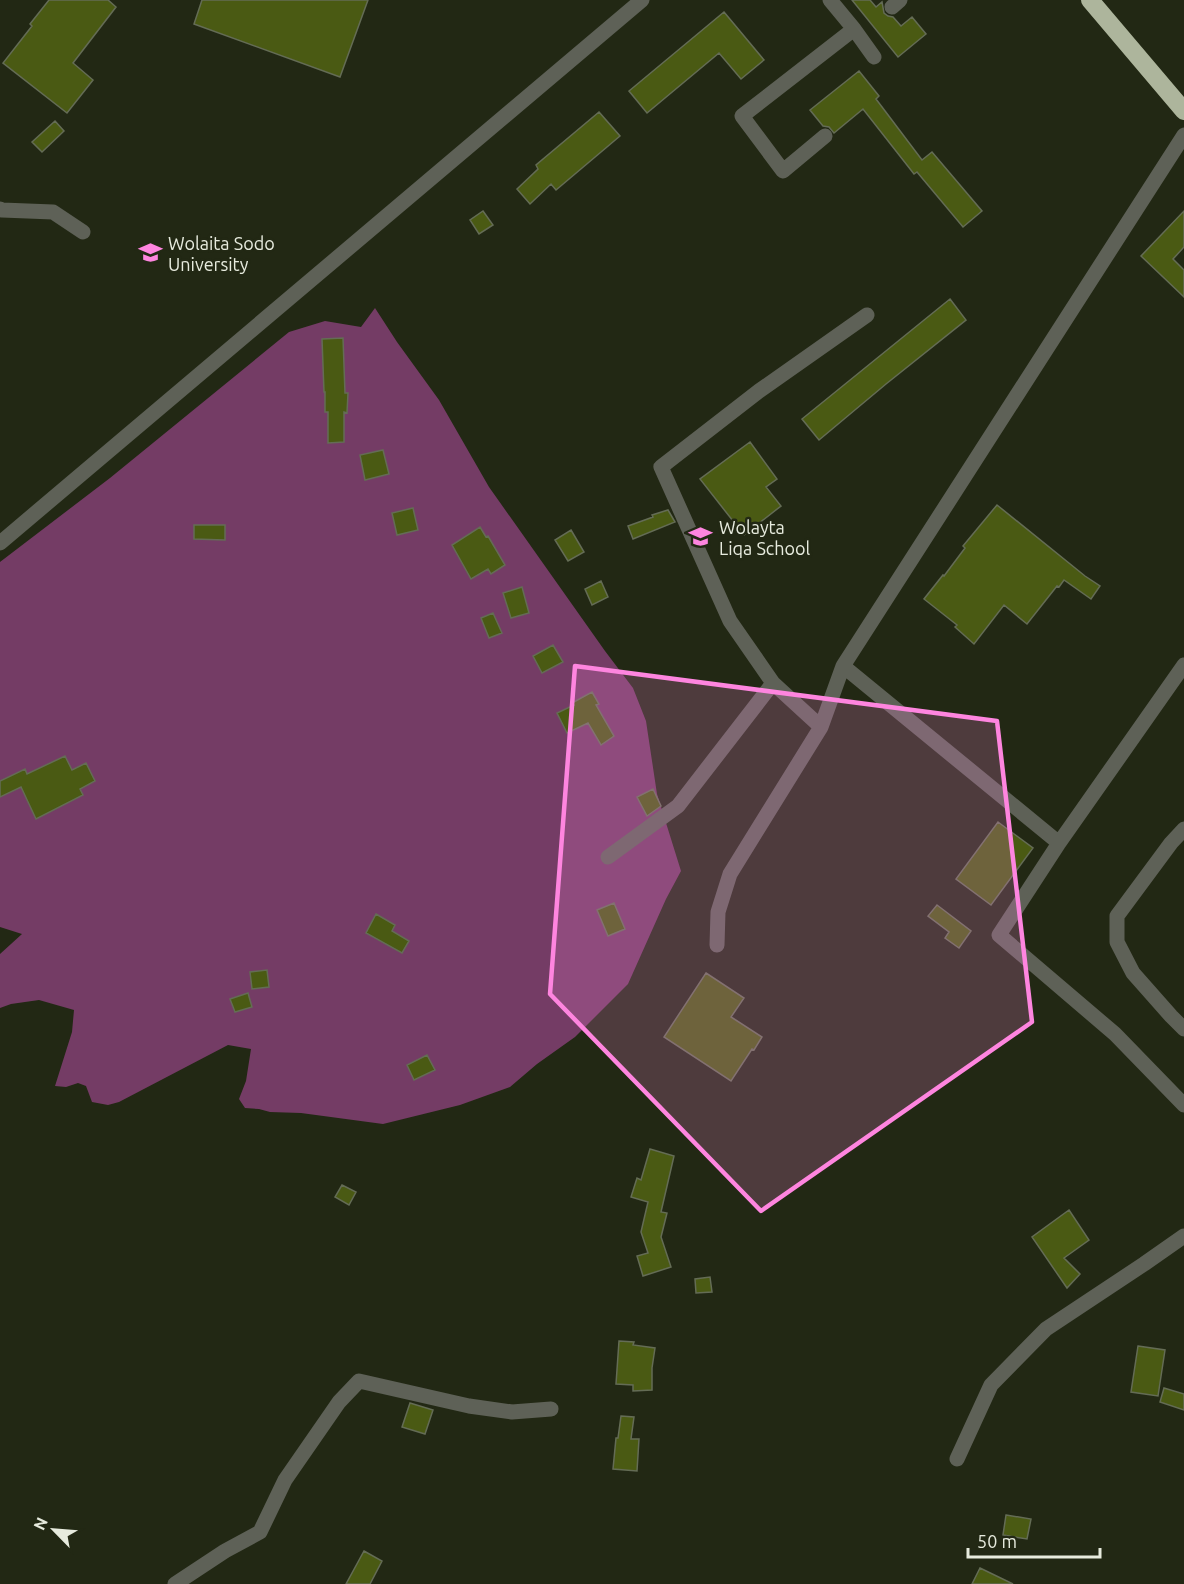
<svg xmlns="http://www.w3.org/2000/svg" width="1184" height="1584" viewBox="0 0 1184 1584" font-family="Ubuntu,sans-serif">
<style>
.forest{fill:#743c65}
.building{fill:#4a5a13;stroke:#646c55;stroke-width:1.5}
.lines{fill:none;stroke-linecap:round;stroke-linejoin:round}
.minor{stroke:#5e6157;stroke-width:15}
.highway{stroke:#adb59c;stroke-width:18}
.marked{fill:#fe85df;fill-opacity:0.2;stroke:#fe85df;stroke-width:4.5;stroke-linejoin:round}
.labels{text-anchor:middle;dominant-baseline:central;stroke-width:5;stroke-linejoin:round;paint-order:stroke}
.poi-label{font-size:18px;fill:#e7ebde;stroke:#222814;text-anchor:start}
</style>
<rect width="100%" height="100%" fill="#222814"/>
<path class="forest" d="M 375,308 L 397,342 L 439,400 L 489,487 L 605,651 L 633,688 L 646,721 L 657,794 L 681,871 L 666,899 L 628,984 L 575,1037 L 537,1064 L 510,1087 L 460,1105 L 383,1124 L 301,1113 L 270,1112 L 259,1109 L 245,1108 L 239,1099 L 246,1081 L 251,1049 L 228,1045 L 119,1102 L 108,1105 L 92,1102 L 86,1086 L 78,1083 L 66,1087 L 55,1086 L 72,1032 L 74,1010 L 39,1000 L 11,1004 L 0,1008 L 0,954 L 22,934 L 0,927 L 0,562 L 110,478 L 289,332 L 325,321 L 361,327 Z"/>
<path class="building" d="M 49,0 L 108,0 L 116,7 L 73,63 L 93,80 L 67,113 L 3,63 L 32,26 L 30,24 Z
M 202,0 L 368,0 L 340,77 L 194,24 Z
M 852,0 L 870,0 L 876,7 L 882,2 L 884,13 L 888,16 L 893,17 L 901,26 L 912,17 L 926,34 L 898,57 Z
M 724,12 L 764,60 L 741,79 L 719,53 L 647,113 L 629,91 Z
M 859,71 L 879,96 L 876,99 L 922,160 L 932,152 L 982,211 L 963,227 L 917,172 L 914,174 L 863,109 L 834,133 L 829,127 L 823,126 L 810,110 Z
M 599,112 L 620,136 L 556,190 L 551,184 L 530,204 L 517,189 L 538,169 L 536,165 Z
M 55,121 L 64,131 L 42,152 L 32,142 Z
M 483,211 L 493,225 L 479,234 L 470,220 Z
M 1184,211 L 1184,247 L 1173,259 L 1184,270 L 1184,297 L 1141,256 Z
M 950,299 L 966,320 L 886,384 L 819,440 L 802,419 Z
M 343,338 L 345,393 L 348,393 L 347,413 L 344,412 L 344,442 L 328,443 L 328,412 L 325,412 L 325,392 L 324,392 L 322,339 Z
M 750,442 L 777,479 L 766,487 L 781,506 L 744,535 L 700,479 Z
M 383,450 L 389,474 L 365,480 L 360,455 Z
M 997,505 L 1085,576 L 1100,586 L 1091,599 L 1064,580 L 1059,587 L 1057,586 L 1027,624 L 1004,605 L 974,644 L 955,627 L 957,625 L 924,599 L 943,575 L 944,576 L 965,548 L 963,546 Z
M 413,508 L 418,530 L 397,535 L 392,513 Z
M 668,510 L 675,522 L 633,539 L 628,526 L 653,517 L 652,515 Z
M 194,525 L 225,525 L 225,540 L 194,539 Z
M 480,527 L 486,537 L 488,536 L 505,565 L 491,574 L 488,569 L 471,579 L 452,545 Z
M 571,530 L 584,552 L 568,561 L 555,540 Z
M 601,581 L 608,597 L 592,605 L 585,589 Z
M 522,587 L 529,613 L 511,618 L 503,593 Z
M 493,613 L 502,633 L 489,638 L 481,618 Z
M 553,645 L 563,662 L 542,673 L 533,656 Z
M 592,692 L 599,704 L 596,705 L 614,736 L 601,745 L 588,723 L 567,733 L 557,713 L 574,705 L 572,703 Z
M 65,756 L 72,770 L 86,763 L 95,781 L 80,789 L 83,795 L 36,819 L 21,787 L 0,797 L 0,781 L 25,769 L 27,774 Z
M 653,789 L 661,806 L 647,816 L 637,797 Z
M 998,822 L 1033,848 L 991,905 L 956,879 Z
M 614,903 L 625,929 L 608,936 L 597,910 Z
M 937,905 L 971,931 L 959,948 L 945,938 L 949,932 L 928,916 Z
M 376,914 L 395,925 L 392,931 L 409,941 L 402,953 L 366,933 Z
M 267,970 L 269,987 L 252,989 L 250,972 Z
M 706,973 L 744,998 L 731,1017 L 762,1037 L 754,1050 L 752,1049 L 731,1081 L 664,1037 Z
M 248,993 L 252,1007 L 235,1012 L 230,999 Z
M 427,1055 L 435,1070 L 414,1080 L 407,1065 Z
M 650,1149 L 674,1156 L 661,1212 L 667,1213 L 661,1237 L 671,1267 L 643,1276 L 637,1256 L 648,1253 L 641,1232 L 648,1202 L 631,1197 L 637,1178 L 641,1180 Z
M 342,1185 L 356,1192 L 349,1205 L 335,1197 Z
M 1069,1210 L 1089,1240 L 1064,1258 L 1080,1274 L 1067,1288 L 1032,1237 Z
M 710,1277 L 712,1292 L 696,1293 L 695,1279 Z
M 619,1341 L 634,1342 L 633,1345 L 655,1348 L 652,1368 L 652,1390 L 633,1391 L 633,1385 L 616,1384 Z
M 1138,1346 L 1165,1350 L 1158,1396 L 1131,1392 Z
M 1164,1388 L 1184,1394 L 1184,1410 L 1160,1402 Z
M 410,1403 L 433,1410 L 425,1434 L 402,1427 Z
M 621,1416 L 634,1417 L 631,1439 L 639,1439 L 637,1471 L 613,1469 L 616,1438 L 618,1438 Z
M 1006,1515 L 1031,1519 L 1027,1539 L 1003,1535 Z
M 364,1551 L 382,1561 L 370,1584 L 346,1584 Z
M 980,1568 L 1013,1584 L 972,1584 Z"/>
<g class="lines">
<path class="minor" d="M 830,0 L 854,29 L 874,57
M 892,7 L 900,0
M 825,136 L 783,171 L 742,116 L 854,29
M 0,209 L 2,210 L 53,212 L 83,232
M 0,543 L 642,0
M 1184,665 L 1059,843 L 999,935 L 1115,1034 L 1184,1105
M 773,683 L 730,621 L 661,467 L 759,391 L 867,315
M 1184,829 L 1171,843 L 1117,916 L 1117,942 L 1133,973 L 1171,1016 L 1184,1029
M 1059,843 L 843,666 L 1184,135
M 608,857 L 678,806 L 773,683 L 821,727 L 843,666
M 717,945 L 718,912 L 730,874 L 821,727
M 957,1459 L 991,1385 L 1046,1329 L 1144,1264 L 1184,1236
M 175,1584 L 225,1551 L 260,1532 L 285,1480 L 339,1402 L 359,1381 L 469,1406 L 512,1412 L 551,1409"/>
<path class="highway" d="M 1090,0 L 1184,111"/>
</g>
<path class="marked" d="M 575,666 L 997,721 L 1032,1022 L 761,1211 L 550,994 Z"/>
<defs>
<symbol id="university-bare" viewBox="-9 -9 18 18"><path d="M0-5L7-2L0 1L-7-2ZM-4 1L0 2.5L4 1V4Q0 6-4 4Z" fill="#fe85df" stroke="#222814" stroke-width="2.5" paint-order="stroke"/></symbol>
<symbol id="school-bare" viewBox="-9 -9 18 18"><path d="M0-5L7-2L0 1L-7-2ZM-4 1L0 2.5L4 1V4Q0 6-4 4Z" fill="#fe85df" stroke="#222814" stroke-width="2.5" paint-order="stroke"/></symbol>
</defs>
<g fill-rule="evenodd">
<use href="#university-bare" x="134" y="236" width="33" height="33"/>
<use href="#school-bare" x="684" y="520" width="33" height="33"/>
</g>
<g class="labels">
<g class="poi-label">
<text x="168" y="243">Wolaita Sodo<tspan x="168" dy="21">University</tspan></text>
<text x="719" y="527">Wolayta<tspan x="719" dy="21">Liqa School</tspan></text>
</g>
</g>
<g transform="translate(54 1530) rotate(295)" stroke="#222814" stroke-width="4.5" paint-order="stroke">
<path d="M0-4.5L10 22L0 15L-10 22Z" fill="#e7ebde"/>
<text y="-9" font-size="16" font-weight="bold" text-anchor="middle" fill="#e7ebde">N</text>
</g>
<path d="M968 1548v9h132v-9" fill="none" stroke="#e7ebde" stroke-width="3"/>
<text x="977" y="1548" font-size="18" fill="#e7ebde" stroke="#222814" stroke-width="4.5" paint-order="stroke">50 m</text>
</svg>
